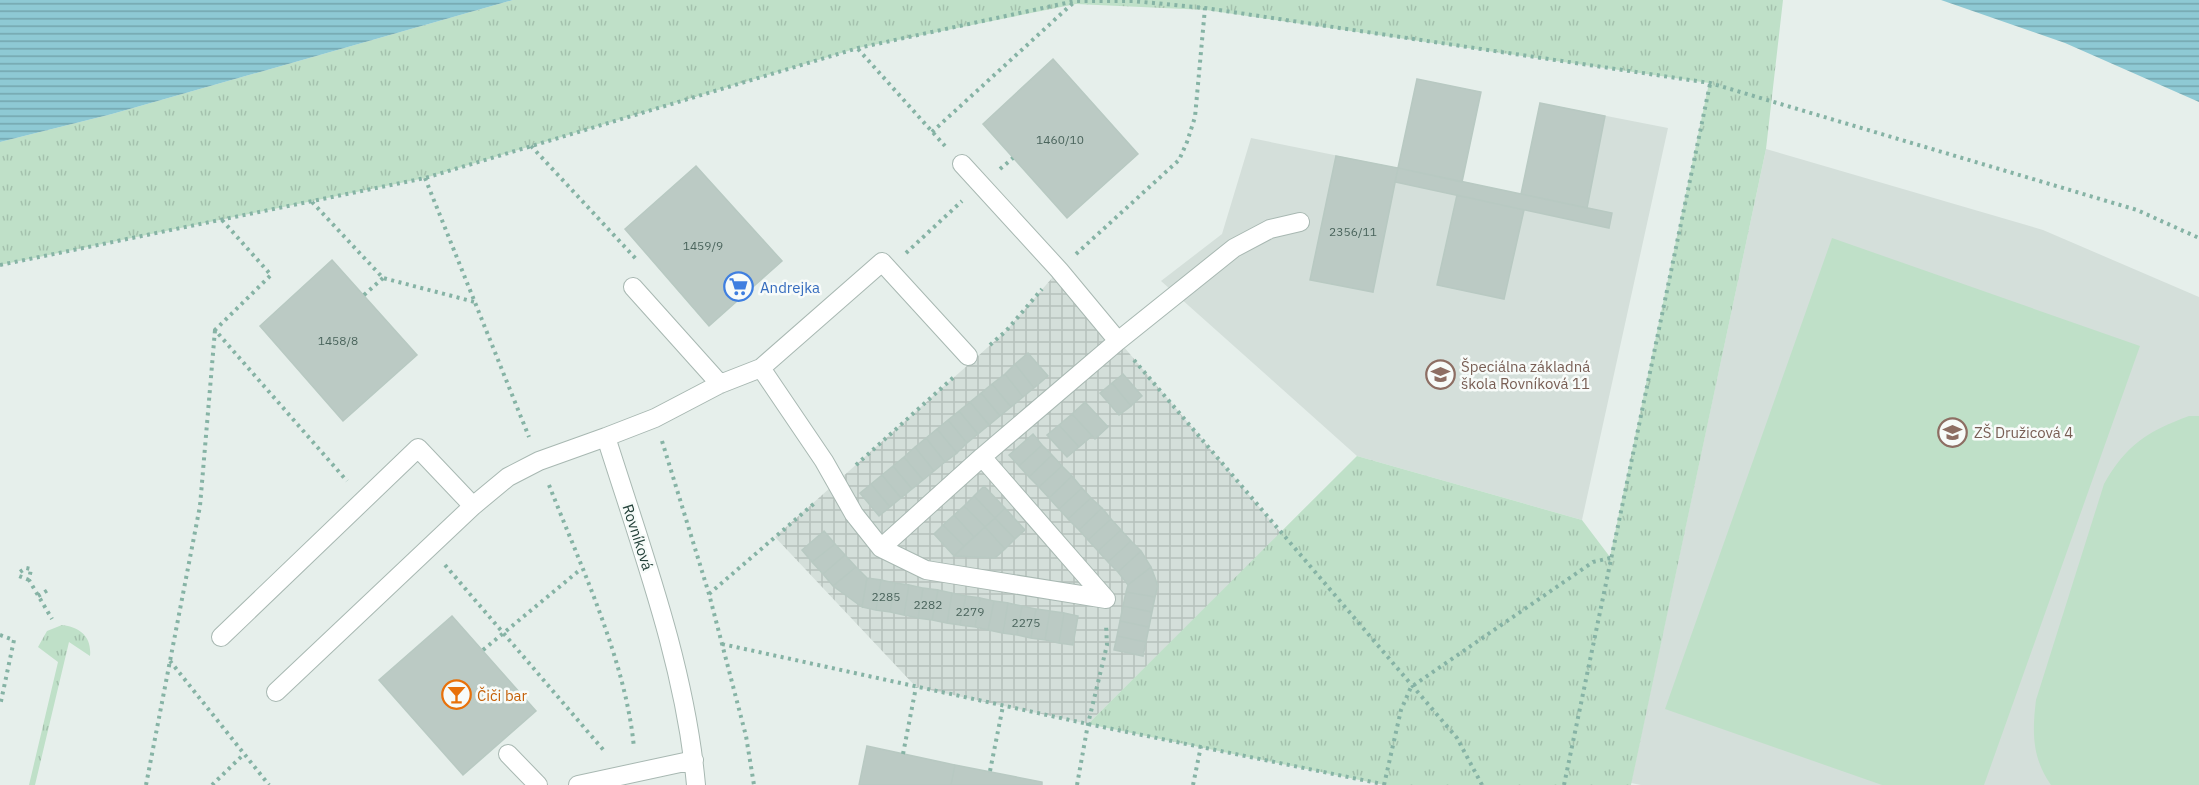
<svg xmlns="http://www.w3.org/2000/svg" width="2199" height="785" viewBox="0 0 2199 785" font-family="'IBM Plex Sans',sans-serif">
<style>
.built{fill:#d4dfda}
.industrial{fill:url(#industrial-grid)}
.grass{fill:url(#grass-tufts)}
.pitch{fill:#bfe0c8}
.water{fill:url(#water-rules)}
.building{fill:#bbcac4;stroke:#b8c9c2;stroke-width:1.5}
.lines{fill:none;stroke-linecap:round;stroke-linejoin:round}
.minor-casing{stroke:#a8b8b2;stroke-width:20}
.path{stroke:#86b3a5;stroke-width:4;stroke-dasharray:3 4.5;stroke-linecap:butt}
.minor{stroke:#fff;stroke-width:18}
.labels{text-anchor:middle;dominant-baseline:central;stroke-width:5;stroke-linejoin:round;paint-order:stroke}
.number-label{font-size:12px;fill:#4a645c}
.shop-label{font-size:15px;fill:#366cbe;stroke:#f7fbf9;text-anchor:start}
.education-label{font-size:15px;fill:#785e54;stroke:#f7fbf9;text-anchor:start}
.street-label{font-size:15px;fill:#24423a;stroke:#f7fbf9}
.food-label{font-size:15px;fill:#c56008;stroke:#f7fbf9;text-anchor:start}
</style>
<defs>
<pattern id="industrial-grid" width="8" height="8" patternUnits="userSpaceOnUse" patternTransform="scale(1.5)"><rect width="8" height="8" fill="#d4dfda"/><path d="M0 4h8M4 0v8" fill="none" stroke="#b6c1bc"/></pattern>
<pattern id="grass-tufts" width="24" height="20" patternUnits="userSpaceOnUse" patternTransform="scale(1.5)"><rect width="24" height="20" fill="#bfe0c8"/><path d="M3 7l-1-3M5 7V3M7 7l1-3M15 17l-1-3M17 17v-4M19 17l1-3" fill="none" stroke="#a4c1ad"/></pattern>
<pattern id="water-rules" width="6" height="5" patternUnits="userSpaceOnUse" patternTransform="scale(1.5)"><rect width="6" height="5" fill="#8ec9d4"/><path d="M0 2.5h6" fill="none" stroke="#74a5ad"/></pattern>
</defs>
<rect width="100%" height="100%" fill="#e6efeb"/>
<path class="built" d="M 1417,79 L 1481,92 L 1462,182 L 1521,194 L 1540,103 L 1668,128 L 1582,520 L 1357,456 L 1161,281 L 1222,234 L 1251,138 L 1398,168 Z
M 1766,149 L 2043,230 L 2199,297 L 2199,785 L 1641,785 L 1631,783 Z"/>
<path class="industrial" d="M 1059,270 L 1281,533 L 1088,724 L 916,687 L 775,537 L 1006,331 Z"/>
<path class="grass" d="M 513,0 L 1783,0 L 1766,149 L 1631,785 L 1384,785 L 1088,724 L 1357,456 L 1582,520 L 1610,557 L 1709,83 L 1206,10 L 1076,4 L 858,48 L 425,178 L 0,265 L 0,142 L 112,114 Z
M 62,625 C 80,627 92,637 90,656 L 69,642 L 35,785 L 29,785 L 58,662 L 38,647 L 47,631 Z"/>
<path class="pitch" d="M 1832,238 L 2140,346 L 1984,785 L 1882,785 L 1665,709 Z
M 2189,416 L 2199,416 L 2199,785 L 2051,785 C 2032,758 2032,732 2036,700 L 2104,484 C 2126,445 2148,431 2189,416 Z"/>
<path class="water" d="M 0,0 L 513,0 L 112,114 L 0,142 Z
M 1941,0 L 2199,0 L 2199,102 L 2065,43 Z"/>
<path class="building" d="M 1053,59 L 1138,154 L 1067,218 L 983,124 Z
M 1417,79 L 1481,92 L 1462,182 L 1398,168 Z
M 1540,103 L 1605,116 L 1587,208 L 1521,194 Z
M 1336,156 L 1398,168 L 1373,292 L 1310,280 Z
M 696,166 L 782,261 L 709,326 L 625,229 Z
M 1398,168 L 1612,213 L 1609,228 L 1395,182 Z
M 1457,195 L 1524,210 L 1504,299 L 1437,285 Z
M 332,260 L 417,355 L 343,421 L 260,326 Z
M 1028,353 L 1048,376 L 1034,388 L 1015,364 Z
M 1015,364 L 1034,388 L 1023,397 L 1005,374 Z
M 1005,374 L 1023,397 L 1011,407 L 992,384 Z
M 1123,374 L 1142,396 L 1131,406 L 1112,383 Z
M 1112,383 L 1131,406 L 1119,415 L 1100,393 Z
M 992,384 L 1011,407 L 1000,416 L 981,393 Z
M 981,393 L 1000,416 L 989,425 L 970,402 Z
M 970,402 L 989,425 L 978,434 L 959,411 Z
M 1085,402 L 1108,427 L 1095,439 L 1072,414 Z
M 959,411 L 978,434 L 967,443 L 948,420 Z
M 1072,414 L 1092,436 L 1079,447 L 1059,425 Z
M 948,420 L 967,443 L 957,453 L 937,429 Z
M 1059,425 L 1079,447 L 1067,457 L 1047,435 Z
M 937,429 L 957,453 L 945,462 L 926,438 Z
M 1033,434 L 1042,445 L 1019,466 L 1009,455 Z
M 926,438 L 945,462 L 934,471 L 915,447 Z
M 1042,445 L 1052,455 L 1029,477 L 1019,466 Z
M 915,447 L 934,471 L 923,480 L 904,457 Z
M 1052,455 L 1062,466 L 1039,487 L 1029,477 Z
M 904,457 L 923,480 L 912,489 L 893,466 Z
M 893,466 L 912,489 L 901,498 L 882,475 Z
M 1062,466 L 1072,476 L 1049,498 L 1039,487 Z
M 882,475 L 901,498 L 890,507 L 871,484 Z
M 1072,476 L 1082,488 L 1059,509 L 1049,498 Z
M 871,484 L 890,507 L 879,516 L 860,493 Z
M 984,486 L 1005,508 L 995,518 L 974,496 Z
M 1082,488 L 1091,498 L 1068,519 L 1059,509 Z
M 974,496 L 995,518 L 985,527 L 964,506 Z
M 1091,498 L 1102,508 L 1079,530 L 1068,519 Z
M 964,506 L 985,527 L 974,537 L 954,515 Z
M 1005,508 L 1025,530 L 1015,539 L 995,518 Z
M 1102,508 L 1111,519 L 1088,540 L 1079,530 Z
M 954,515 L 974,537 L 964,546 L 943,525 Z
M 995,518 L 1015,539 L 1005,549 L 985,527 Z
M 1111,519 L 1121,530 L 1098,551 L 1088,540 Z
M 943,525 L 964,546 L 954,556 L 934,534 Z
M 985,527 L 1005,549 L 995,558 L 954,556 Z
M 1121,530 L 1131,541 L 1108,562 L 1098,551 Z
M 824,531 L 835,544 L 812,562 L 802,550 Z
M 1131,541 L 1141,551 L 1118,572 L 1108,562 Z
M 835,544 L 845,555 L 823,574 L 812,562 Z
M 1141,551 L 1151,567 L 1128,585 L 1118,572 Z
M 845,555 L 856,567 L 833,586 L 823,574 Z
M 856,567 L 867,578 L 862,607 L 833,586 Z
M 1151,567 L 1158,586 L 1155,597 L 1126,592 L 1128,585 Z
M 867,578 L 881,580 L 876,610 L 862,607 Z
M 881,580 L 895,583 L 890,612 L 876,610 Z
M 895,583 L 909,585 L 904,615 L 890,612 Z
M 909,585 L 923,588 L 918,618 L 904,615 Z
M 923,588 L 938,590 L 932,620 L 918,618 Z
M 938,590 L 952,593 L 947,623 L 932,620 Z
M 1126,592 L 1155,597 L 1152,612 L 1123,606 Z
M 952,593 L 966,596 L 960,625 L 947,623 Z
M 966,596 L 980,598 L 975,627 L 960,625 Z
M 980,598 L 994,601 L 988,630 L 975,627 Z
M 994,601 L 1008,603 L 1003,633 L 988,630 Z
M 1008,603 L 1022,606 L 1017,635 L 1003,633 Z
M 1022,606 L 1036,609 L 1031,638 L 1017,635 Z
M 1123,606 L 1152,612 L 1149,627 L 1120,621 Z
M 1036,609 L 1050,611 L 1045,640 L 1031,638 Z
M 1050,611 L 1064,613 L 1059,643 L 1045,640 Z
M 1064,613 L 1078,616 L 1073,645 L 1059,643 Z
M 452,616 L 536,711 L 463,775 L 379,680 Z
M 1120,621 L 1149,627 L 1146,642 L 1117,636 Z
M 1117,636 L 1146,642 L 1143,656 L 1114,650 Z
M 867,746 L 955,765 L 951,785 L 859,785 Z
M 955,765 L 1042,782 L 1042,785 L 951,785 Z"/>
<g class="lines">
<defs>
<path id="minor" d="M 962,164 L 1059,270 L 1118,341 L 982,457 L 1106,599
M 633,287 L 720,384
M 1118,341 L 1234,248 L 1270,229 L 1300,222
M 761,368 L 824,461 L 854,514 L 881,548 L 926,570 L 1106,599
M 606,437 L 655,418 L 720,384 L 761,368 L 882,262 L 968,356
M 473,506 L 508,477 L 539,461 L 606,437 C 642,551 685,665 696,785
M 881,548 L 982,457
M 221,637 L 418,448 L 473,506 L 276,692
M 508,754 L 538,785
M 578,785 L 694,760"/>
</defs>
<use href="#minor" class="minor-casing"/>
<path class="path" d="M 858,49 L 945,146
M 932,132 L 1073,3
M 531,146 L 638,261
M 1000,169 L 1013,158
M 425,178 L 529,437
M 312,202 L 383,278 L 475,302
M 222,220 L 271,275 L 215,330 L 347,481
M 906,253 L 962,201
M 1076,254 L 1179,160 L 1187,142 L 1195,117 L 1205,8
M 0,265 L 425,178 L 858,48 L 1075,1 L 1133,1 L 1205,8 L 1710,83 L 2137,210 L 2199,238
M 364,295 L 383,278
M 990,345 L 1006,331 L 1042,289
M 1134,360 L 1457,738 L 1482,785
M 662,441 L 709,594 L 746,736 L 754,785
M 856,465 L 955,376
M 549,485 C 581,567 626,661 634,748
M 445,565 L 606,753
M 29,580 L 19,576 L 20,572 L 26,568 L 31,569 L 29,580 L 52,619
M 709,594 L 817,501
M 38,596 L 48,590
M 0,635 L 14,640 L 0,706
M 722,644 L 1088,724 L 1387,785
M 483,650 L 581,569
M 170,661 L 269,785
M 903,754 L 916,687
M 990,771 L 1003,706
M 146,785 L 200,506 L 215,330
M 212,785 L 243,755
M 1077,785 L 1088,724 L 1107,645 L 1106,624
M 1193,785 L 1201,746
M 1384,785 L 1401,710 L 1411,687 L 1593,562 L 1610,558
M 1564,785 L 1710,84"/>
<use href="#minor" class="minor"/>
</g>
<defs>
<symbol id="supermarket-ring" viewBox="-11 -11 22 22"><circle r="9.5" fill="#f7fbf9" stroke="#3f7fe0" stroke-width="1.5"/><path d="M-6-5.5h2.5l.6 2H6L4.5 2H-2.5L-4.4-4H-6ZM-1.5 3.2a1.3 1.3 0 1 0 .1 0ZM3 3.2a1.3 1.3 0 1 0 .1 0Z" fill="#3f7fe0"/></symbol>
<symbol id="school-ring" viewBox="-11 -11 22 22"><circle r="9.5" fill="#f7fbf9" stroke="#8d6e63" stroke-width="1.5"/><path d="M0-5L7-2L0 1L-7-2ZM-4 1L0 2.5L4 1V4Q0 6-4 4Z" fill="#8d6e63"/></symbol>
<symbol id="bar-ring" viewBox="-11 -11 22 22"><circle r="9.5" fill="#f7fbf9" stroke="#e8710a" stroke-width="1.5"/><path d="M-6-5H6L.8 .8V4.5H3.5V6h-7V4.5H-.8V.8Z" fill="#e8710a"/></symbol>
</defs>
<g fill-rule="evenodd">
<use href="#supermarket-ring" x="722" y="270" width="33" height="33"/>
<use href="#school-ring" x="1424" y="358" width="33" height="33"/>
<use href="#school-ring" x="1936" y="416" width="33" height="33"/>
<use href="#bar-ring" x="440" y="678" width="33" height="33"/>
</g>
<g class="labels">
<g class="number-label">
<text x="1060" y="139">1460/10</text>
<text x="1353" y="231">2356/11</text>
<text x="703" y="245">1459/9</text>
<text x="338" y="340">1458/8</text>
<text x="886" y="596">2285</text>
<text x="928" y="604">2282</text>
<text x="970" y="611">2279</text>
<text x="1026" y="622">2275</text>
</g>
<g class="shop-label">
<text x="760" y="287">Andrejka</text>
</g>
<g class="education-label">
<text x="1461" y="366">Špeciálna základná<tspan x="1461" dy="17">škola Rovníková 11</tspan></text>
<text x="1974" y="432">ZŠ Družicová 4</text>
</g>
<g class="street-label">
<text transform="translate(638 537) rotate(72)">Rovníková</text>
</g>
<g class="food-label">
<text x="477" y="695">Čiči bar</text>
</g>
</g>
</svg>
